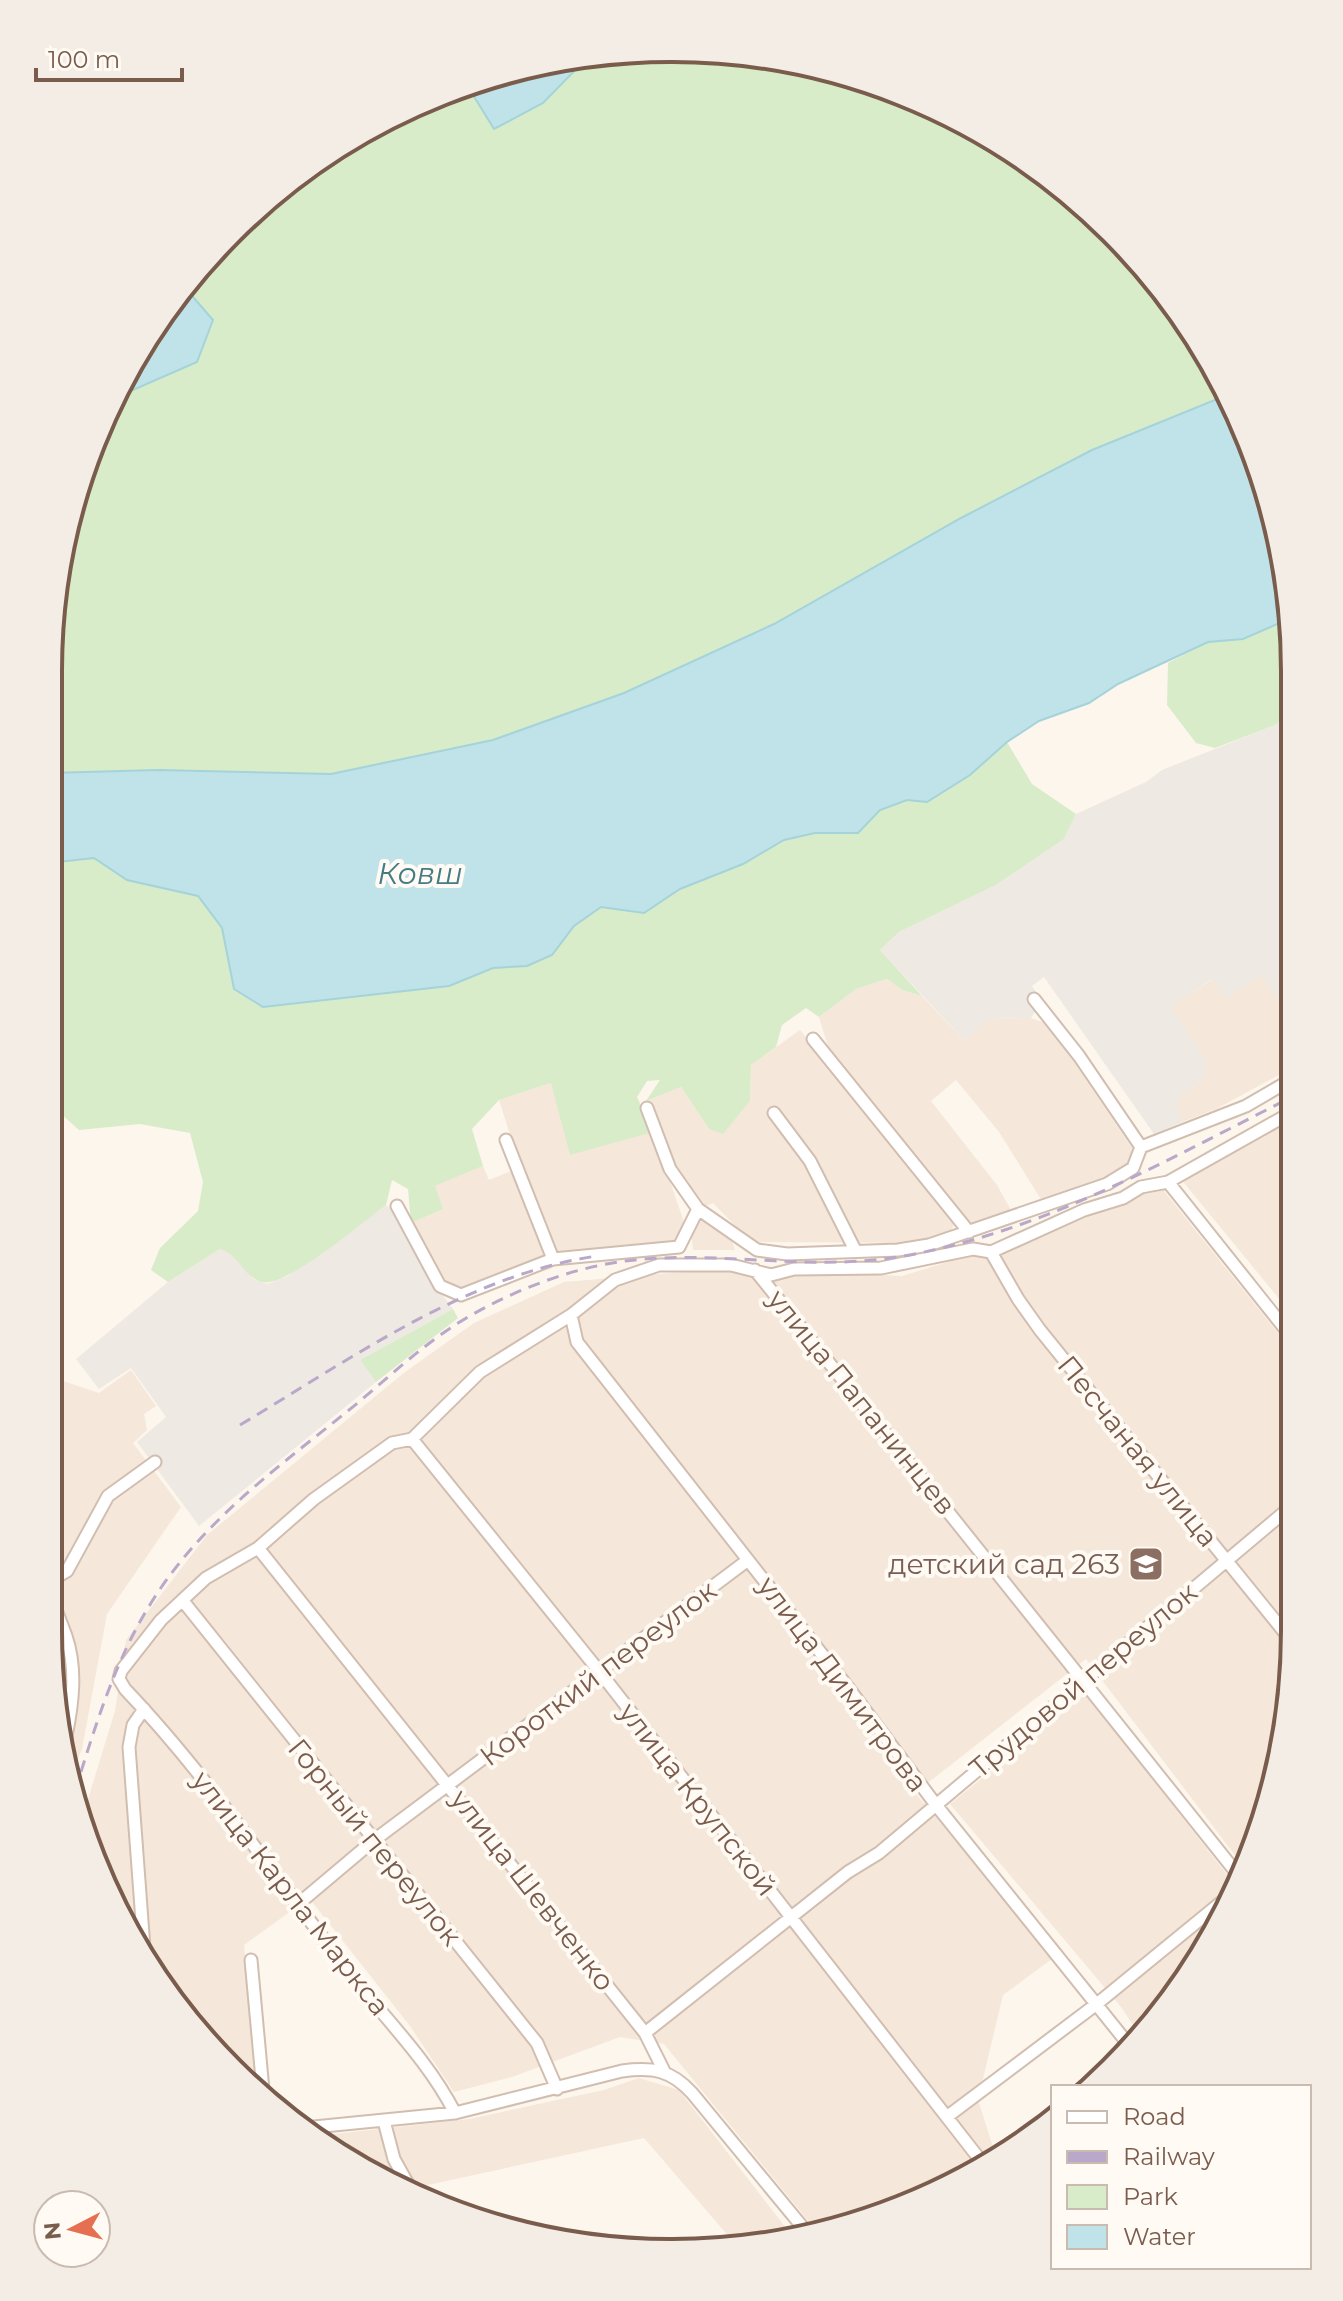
<svg xmlns="http://www.w3.org/2000/svg" width="1343" height="2301" viewBox="0 0 1343 2301" font-family="Montserrat,sans-serif">
<style>
.residential{fill:#f5e8da}
.industrial{fill:#efe9e4}
.green{fill:#d8ecc9}
.water{fill:#bfe3e8;stroke:#a5d3da;stroke-width:2}
.lines{fill:none;stroke-linecap:round;stroke-linejoin:round}
.street-casing{stroke:#d1beb0;stroke-width:15}
.street{stroke:#fff;stroke-width:11}
.rail{stroke:#b9a8c9;stroke-width:3;stroke-dasharray:12 8;stroke-linecap:butt}
.labels{text-anchor:middle;dominant-baseline:central;stroke-width:8;stroke-linejoin:round;paint-order:stroke}
.street-label{font-size:28px;fill:#7a5c4d;stroke:#fffaf3}
.education-label{font-size:28px;fill:#785e54;stroke:#fffaf3;text-anchor:end}
.water-label{font-size:30px;font-style:italic;fill:#437c86;stroke:#fffaf3}
.rim{fill:none;stroke:#7a5c4d;stroke-width:4}
</style>
<rect width="100%" height="100%" fill="#fdf6ec"/>
<path class="residential" d="M 1261,974 L 1294,1021 L 1294,1067 L 1216,1109 L 1182,1122 L 1176,1108 L 1179,1098 L 1206,1076 L 1170,1007 L 1213,979 Z
M 887,979 L 902,990 L 922,996 L 965,1041 L 988,1019 L 1031,1018 L 1048,1024 L 1132,1148 L 1129,1167 L 1065,1195 L 1042,1201 L 999,1132 L 956,1080 L 931,1101 L 997,1185 L 1012,1212 L 980,1225 L 966,1222 L 830,1053 L 819,1017 L 856,989 Z
M 800,1030 L 955,1223 L 950,1232 L 920,1243 L 751,1242 L 713,1203 L 703,1207 L 674,1168 L 646,1101 L 681,1087 L 709,1129 L 750,1101 L 751,1065 Z
M 551,1083 L 653,1132 L 686,1228 L 674,1245 L 557,1256 L 522,1172 L 499,1100 Z
M 1294,1117 L 1294,1317 L 1180,1178 Z
M 483,1166 L 489,1180 L 514,1170 L 548,1258 L 459,1292 L 440,1282 L 411,1223 L 443,1209 L 434,1186 Z
M 1160,1186 L 1294,1353 L 1294,1671 L 1262,1830 L 1250,1854 L 1240,1862 L 1086,1659 L 915,1793 L 1056,1956 L 1003,1995 L 978,2100 L 995,2153 L 910,2206 L 814,2228 L 664,2044 L 620,2037 L 512,2077 L 454,2092 L 410,2026 L 309,1898 L 244,1945 L 258,2085 L 177,2009 L 80,1825 L 115,1711 L 126,1640 L 207,1535 L 405,1372 L 474,1323 L 564,1282 L 730,1268 L 902,1276 L 1042,1233 Z
M 702,1220 L 709,1220 L 730,1235 L 735,1250 L 693,1250 L 691,1230 Z
M 131,1370 L 156,1406 L 144,1414 L 147,1430 L 133,1443 L 181,1507 L 107,1614 L 82,1749 L 72,1774 L 48,1629 L 48,1376 L 99,1393 Z
M 1086,1694 L 1235,1885 L 1190,1976 L 1139,2034 L 1121,2007 L 950,1804 Z
M 639,2078 L 679,2090 L 790,2233 L 737,2246 L 644,2138 L 414,2188 L 325,2148 L 325,2135 L 469,2119 L 604,2090 Z"/>
<path class="industrial" d="M 1294,711 L 1294,1021 L 1260,975 L 1227,999 L 1212,979 L 1171,1007 L 1206,1060 L 1206,1076 L 1179,1098 L 1177,1108 L 1182,1122 L 1154,1134 L 1044,977 L 1032,986 L 1042,1001 L 1031,1018 L 988,1019 L 965,1041 L 880,950 L 899,932 L 996,885 L 1064,839 L 1076,814 L 1146,782 L 1162,770 L 1275,725 Z
M 386,1205 L 396,1213 L 437,1288 L 453,1309 L 360,1360 L 376,1382 L 199,1526 L 137,1442 L 166,1417 L 131,1368 L 99,1389 L 76,1359 L 168,1282 L 220,1249 L 233,1253 L 253,1279 L 267,1284 L 288,1276 Z"/>
<path class="green" d="M 671,48 L 793,60 L 910,95 L 1018,153 L 1113,231 L 1211,359 L 1227,395 L 1092,450 L 961,518 L 774,624 L 624,693 L 493,740 L 331,774 L 158,770 L 49,773 L 49,630 L 81,471 L 117,397 L 197,362 L 187,290 L 180,292 C 197,272 212,249 231,231 C 298,164 385,110 475,83 L 470,90 L 543,103 L 589,56 Z
M 1291,618 L 1294,711 L 1275,725 L 1215,748 L 1196,743 L 1167,705 L 1168,663 L 1208,642 L 1243,639 Z
M 1007,742 L 1032,784 L 1076,814 L 1064,839 L 996,885 L 899,932 L 880,950 L 922,996 L 902,990 L 887,979 L 856,989 L 819,1017 L 806,1008 L 782,1025 L 776,1047 L 751,1065 L 750,1101 L 723,1134 L 709,1129 L 681,1087 L 646,1101 L 660,1080 L 647,1081 L 637,1097 L 653,1132 L 570,1155 L 551,1083 L 499,1100 L 472,1129 L 483,1166 L 435,1186 L 443,1209 L 411,1223 L 408,1189 L 392,1180 L 386,1205 C 364,1221 285,1289 262,1282 C 243,1277 240,1255 220,1249 L 168,1282 L 151,1270 L 160,1248 L 198,1211 L 203,1182 L 190,1133 L 140,1124 L 79,1130 L 49,1103 L 49,863 L 94,858 L 127,880 L 198,896 L 222,928 L 234,989 L 372,992 L 449,986 L 493,968 L 527,966 L 552,955 L 574,926 L 601,907 L 644,913 L 680,889 L 743,864 L 784,840 L 815,833 L 858,833 L 880,810 L 907,800 L 927,802 L 970,775 Z
M 453,1309 L 458,1318 L 376,1382 L 360,1360 Z"/>
<path class="water" d="M 589,56 L 543,103 L 494,129 L 470,90 L 475,83 L 549,60 Z
M 187,290 L 213,320 L 197,362 L 117,397 C 131,370 158,299 187,290 Z
M 1227,395 L 1262,472 L 1291,618 L 1243,639 L 1208,642 L 1118,684 L 1089,703 L 1039,721 L 1007,742 L 970,775 L 927,802 L 907,800 L 880,810 L 858,833 L 815,833 L 784,840 L 743,864 L 680,889 L 644,913 L 601,907 L 574,926 L 552,955 L 527,966 L 493,968 L 449,986 L 263,1007 L 234,989 L 222,928 L 198,896 L 127,880 L 94,858 L 49,863 L 49,773 L 158,770 L 331,774 L 493,740 L 624,693 L 774,624 L 961,518 L 1092,450 Z"/>
<g class="lines">
<defs>
<path id="street" d="M 1034,999 L 1079,1056 L 1141,1147
M 813,1039 L 969,1232
M 647,1108 L 670,1169 L 698,1209
M 774,1113 L 810,1161 L 855,1250
M 506,1140 L 553,1259
M 1141,1147 L 1246,1106 L 1294,1078
M 1168,1182 L 1294,1340
M 397,1206 L 440,1286 L 461,1295 L 553,1259 L 679,1247 L 698,1209 L 757,1250 L 787,1254 L 898,1250 L 929,1245 L 1107,1184 L 1133,1168 L 1141,1147
M 991,1252 L 1018,1299 L 1040,1330 L 1294,1644
M 991,1252 L 1084,1210 L 1123,1198 L 1141,1187 L 1168,1182 L 1294,1111
M 755,1270 L 1239,1876
M 571,1315 L 577,1342 L 850,1690 L 936,1805 L 1129,2045
M 412,1439 L 599,1671 L 981,2161
M 258,1548 L 645,2033 L 664,2071
M 48,1582 L 67,1571 L 108,1496 L 155,1462
M 48,1589 L 66,1636 L 49,1637
M 183,1601 L 537,2043 L 557,2089
M 66,1736 C 73,1703 77,1668 66,1636
M 297,1905 L 373,1841 L 748,1560
M 144,1948 L 129,1747 L 133,1725 L 144,1709
M 251,1960 L 263,2090
M 645,2033 L 848,1872 L 879,1853 L 1294,1504
M 455,2113 C 427,2058 382,2016 345,1967 C 273,1874 206,1774 125,1689 L 119,1679 L 121,1671 L 161,1620 L 206,1578 L 258,1548 L 314,1499 L 392,1443 L 412,1439 L 480,1372 L 571,1315 L 615,1280 L 659,1265 L 731,1265 L 771,1275 L 794,1269 L 881,1268 L 973,1249 L 991,1252
M 948,2116 L 1098,2003 L 1230,1895
M 384,2121 L 394,2159 L 409,2186
M 319,2127 L 320,2143
M 304,2128 L 455,2113 L 622,2071 C 653,2067 671,2070 692,2093 L 805,2230"/>
</defs>
<use href="#street" class="street-casing"/>
<use href="#street" class="street"/>
<path class="rail" d="M 240,1425 C 351,1359 467,1275 597,1256
M 75,1791 C 95,1727 115,1660 151,1603 C 200,1524 273,1471 344,1414 C 383,1383 420,1346 463,1320 C 508,1293 565,1270 618,1262 C 712,1248 809,1273 904,1256 C 1045,1231 1168,1159 1294,1096"/>
</g>
<defs>
<symbol id="school-square" viewBox="-11 -11 22 22"><rect x="-9" y="-9" width="18" height="18" rx="4" fill="#8d6e63" stroke="#fffaf3"/><path d="M0-5L7-2L0 1L-7-2ZM-4 1L0 2.5L4 1V4Q0 6-4 4Z" fill="#fff"/></symbol>
</defs>
<g fill-rule="evenodd">
<use href="#school-square" x="1126" y="1544" width="40" height="40"/>
</g>
<g class="labels">
<g class="street-label">
<text transform="translate(862 1402) rotate(51)">улица Папанинцев</text>
<text transform="translate(1138 1451) rotate(51)">Песчаная улица</text>
<text transform="translate(598 1673) rotate(-37)">Короткий переулок</text>
<text transform="translate(1083 1680) rotate(-40)">Трудовой переулок</text>
<text transform="translate(843 1684) rotate(53)">улица Димитрова</text>
<text transform="translate(698 1799) rotate(52)">улица Крупской</text>
<text transform="translate(375 1842) rotate(51)">Горный переулок</text>
<text transform="translate(533 1890) rotate(52)">улица Шевченко</text>
<text transform="translate(291 1893) rotate(52)">улица Карла Маркса</text>
</g>
<g class="education-label">
<text x="1120" y="1564">детский сад 263</text>
</g>
<g class="water-label">
<text x="420" y="873">Ковш</text>
</g>
</g>
<path d="M0 0H1343V2301H0ZM671 62H672A609 609 0 0 1 1281 671V1630A609 609 0 0 1 672 2239H671A609 609 0 0 1 62 1630V671A609 609 0 0 1 671 62Z" fill="#f4ede6" fill-rule="evenodd"/>
<path class="rim" d="M671 62H672A609 609 0 0 1 1281 671V1630A609 609 0 0 1 672 2239H671A609 609 0 0 1 62 1630V671A609 609 0 0 1 671 62Z"/>
<rect x="1051" y="2085" width="260" height="184" fill="#fffaf3" stroke="#cabbb1" stroke-width="2"/>
<rect x="1067" y="2111" width="40" height="12" fill="#ffffff" stroke="#cabbb1" stroke-width="2"/>
<text x="1123" y="2125" font-size="24" fill="#7a5c4d">Road</text>
<rect x="1067" y="2151" width="40" height="12" fill="#b9a8c9" stroke="#cabbb1" stroke-width="2"/>
<text x="1123" y="2165" font-size="24" fill="#7a5c4d">Railway</text>
<rect x="1067" y="2185" width="40" height="24" fill="#d8ecc9" stroke="#cabbb1" stroke-width="2"/>
<text x="1123" y="2205" font-size="24" fill="#7a5c4d">Park</text>
<rect x="1067" y="2225" width="40" height="24" fill="#bfe3e8" stroke="#cabbb1" stroke-width="2"/>
<text x="1123" y="2245" font-size="24" fill="#7a5c4d">Water</text>
<g transform="translate(72 2229) rotate(264)"><circle r="38" fill="#fffaf3" stroke="#cabbb1" stroke-width="2"/>
<path d="M0-6L14 30L0 20L-14 30Z" fill="#e76f51"/>
<text y="-12" font-size="22" font-weight="bold" text-anchor="middle" fill="#7a5c4d">N</text>
</g>
<path d="M36 68v12h146v-12" fill="none" stroke="#7a5c4d" stroke-width="4"/>
<text x="48" y="68" font-size="24" fill="#7a5c4d" stroke="#fffaf3" stroke-width="6" paint-order="stroke">100 m</text>
</svg>
